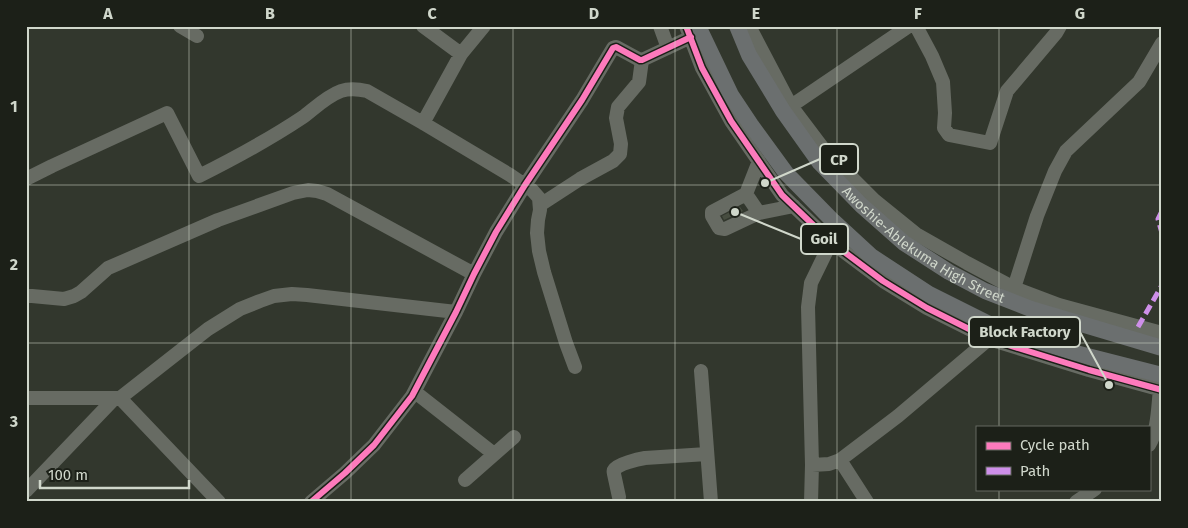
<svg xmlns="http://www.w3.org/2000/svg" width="1188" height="528" viewBox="0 0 1188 528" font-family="'Fira Sans',sans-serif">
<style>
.building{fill:#474d40}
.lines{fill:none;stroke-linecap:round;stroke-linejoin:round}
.minor{stroke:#676b63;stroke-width:14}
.major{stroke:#6b6f6f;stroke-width:16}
.quiet{stroke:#ce8fe9;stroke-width:5;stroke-dasharray:10 5;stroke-linecap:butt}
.cycleway-casing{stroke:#1c2018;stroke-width:9}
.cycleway{stroke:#fd7abc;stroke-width:6}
.grid{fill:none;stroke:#d0d7cb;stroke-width:1;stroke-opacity:0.55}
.labels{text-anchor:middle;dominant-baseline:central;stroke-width:5;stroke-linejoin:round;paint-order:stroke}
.street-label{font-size:14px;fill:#d0d7cb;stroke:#1c2018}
.leader{fill:none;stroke:#d0d7cb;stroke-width:2}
.callout-dot{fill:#d0d7cb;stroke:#1c2018;stroke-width:2}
.callout{fill:#1c2018;stroke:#d0d7cb;stroke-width:2}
.callout-label{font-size:15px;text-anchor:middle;font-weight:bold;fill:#d0d7cb}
.neatline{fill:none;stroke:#d0d7cb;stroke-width:2}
.grid-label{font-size:16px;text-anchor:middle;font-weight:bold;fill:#d0d7cb}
</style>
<rect width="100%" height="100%" fill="#32372d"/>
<path class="building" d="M 740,207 L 743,211 L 724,220 L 722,216 Z"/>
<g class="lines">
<path class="minor" d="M 180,26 L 197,36
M 423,26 L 461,54
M 660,26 L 668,48
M 686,26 L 702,68 L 731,121 L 782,195 L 831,242 L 883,281 L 927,308 L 989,339 L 1089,370 L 1162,390
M 749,26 L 791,106 L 825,151 L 874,200 L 916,234 L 967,263 L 1014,288 L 1059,305 L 1162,333
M 916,26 L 932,56 L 943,82 L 945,113 L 944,128 L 949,135 L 990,143 L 1007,91 L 1056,33 L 1060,26
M 791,106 L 909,26
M 423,123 L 461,54 L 484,26
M 759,161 L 746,194 L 759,213 L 794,206
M 26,179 L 52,166 L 167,113 L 199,176 C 235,158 270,139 303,117 C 315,108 327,96 341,91 C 350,88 358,89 367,91 L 423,123 L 510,175 L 532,190 L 539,198 L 540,210 L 538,220 L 537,233 L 539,251 L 544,272 L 566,343 L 575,367
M 746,194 L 712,212 L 712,216 L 719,228 L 725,229 L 759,213
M 540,205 L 580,179 L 613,161 L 620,154 L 621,144 L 616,118 L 618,107 L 639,82 L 642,60
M 1014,288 L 1037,216 L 1055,171 L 1066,151 L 1139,82 L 1162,43
M 26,296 L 32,296 L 64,299 L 74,296 L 81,292 L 108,268 L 218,220 L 293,193 L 308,190 L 317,191 L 327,194 L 474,274
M 701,371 L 711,502
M 415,392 L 494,454
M 26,398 L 120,398 L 208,329 L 240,309 L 260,301 L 274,296 L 292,294 L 307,295 L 456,312
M 120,398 L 219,502
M 1149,445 C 1158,431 1158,406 1160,389
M 840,460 L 867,502
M 812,465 L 829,464 L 840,460 L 898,416 L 989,339
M 465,480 L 514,437
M 26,491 L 114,399
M 619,497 L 614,474 C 614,473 613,471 614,470 C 617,464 639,459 645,458 L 707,454
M 311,502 L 345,473 L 374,445 L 412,396 L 456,312 L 474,274 L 496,232 L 525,185 L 582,100 L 613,48 L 616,47 L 640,60 L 642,60 L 691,37
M 811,502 L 812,465 L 808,307 L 811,283 L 831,242
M 1076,502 L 1095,489"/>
<g class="major">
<path d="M 698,26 L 731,95 L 751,125 L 786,173 L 833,221 L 871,256 L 929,294 L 989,324 L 1026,339 L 1060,349 L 1162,375"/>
<path id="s1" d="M 737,26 L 749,55 L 783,111 L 820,163 L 861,205 L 904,243 L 949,272 L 985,291 L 1031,309 L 1162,348"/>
</g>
<path class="quiet" d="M 1162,211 L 1158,219 L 1162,233
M 1138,327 L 1161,287 L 1162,285"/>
<defs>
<path id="cycleway" d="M 686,26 L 702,68 L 731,121 L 782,195 L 831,242 L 883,281 L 927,308 L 989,339 L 1089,370 L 1162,390
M 311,502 L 345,473 L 374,445 L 412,396 L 456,312 L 474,274 L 496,232 L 525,185 L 582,100 L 613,48 L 616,47 L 640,60 L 642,60 L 691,37"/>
</defs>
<use href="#cycleway" class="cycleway-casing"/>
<use href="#cycleway" class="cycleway"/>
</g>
<path class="grid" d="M 189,26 L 189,502M 351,26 L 351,502M 513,26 L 513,502M 675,26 L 675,502M 837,26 L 837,502M 999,26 L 999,427M 26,185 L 1162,185M 26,343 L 1162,343M 999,489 L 999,502"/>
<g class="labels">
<g class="street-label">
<text stroke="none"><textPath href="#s1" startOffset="294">Awoshie-Ablekuma High Street</textPath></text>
</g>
</g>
<path class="leader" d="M765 183L820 159M735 212L801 239M1109 385L1080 332"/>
<g class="callout-dot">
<circle cx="765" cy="183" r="5"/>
<circle cx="735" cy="212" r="5"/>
<circle cx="1109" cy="385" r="5"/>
</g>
<g class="callout">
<rect x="820" y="144" width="38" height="30" rx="5"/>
<rect x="801" y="224" width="47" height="30" rx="5"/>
<rect x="969" y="317" width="111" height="30" rx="5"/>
</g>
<g class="callout-label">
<text x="839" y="165">CP</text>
<text x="824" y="244">Goil</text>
<text x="1025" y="337">Block Factory</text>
</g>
<rect width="1188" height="528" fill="none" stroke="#1c2018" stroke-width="55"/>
<rect x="976" y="426" width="175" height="65" fill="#1c2018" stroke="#646960"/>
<rect x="986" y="442" width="25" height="8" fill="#fd7abc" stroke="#646960"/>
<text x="1020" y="450" font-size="15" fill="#d0d7cb">Cycle path</text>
<rect x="986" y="467" width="25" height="8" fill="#ce8fe9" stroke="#646960"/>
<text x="1020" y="476" font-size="15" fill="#d0d7cb">Path</text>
<path d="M40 480v8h149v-8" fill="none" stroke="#d0d7cb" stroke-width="2.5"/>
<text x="48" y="480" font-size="15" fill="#d0d7cb" stroke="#1c2018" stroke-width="4" paint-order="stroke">100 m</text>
<rect x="28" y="28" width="1132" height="472" class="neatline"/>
<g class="grid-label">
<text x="108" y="19">A</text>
<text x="270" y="19">B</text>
<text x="432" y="19">C</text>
<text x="594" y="19">D</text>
<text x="756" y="19">E</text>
<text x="918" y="19">F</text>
<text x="1080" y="19">G</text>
<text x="14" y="112">1</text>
<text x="14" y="270">2</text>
<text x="14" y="427">3</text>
</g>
</svg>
